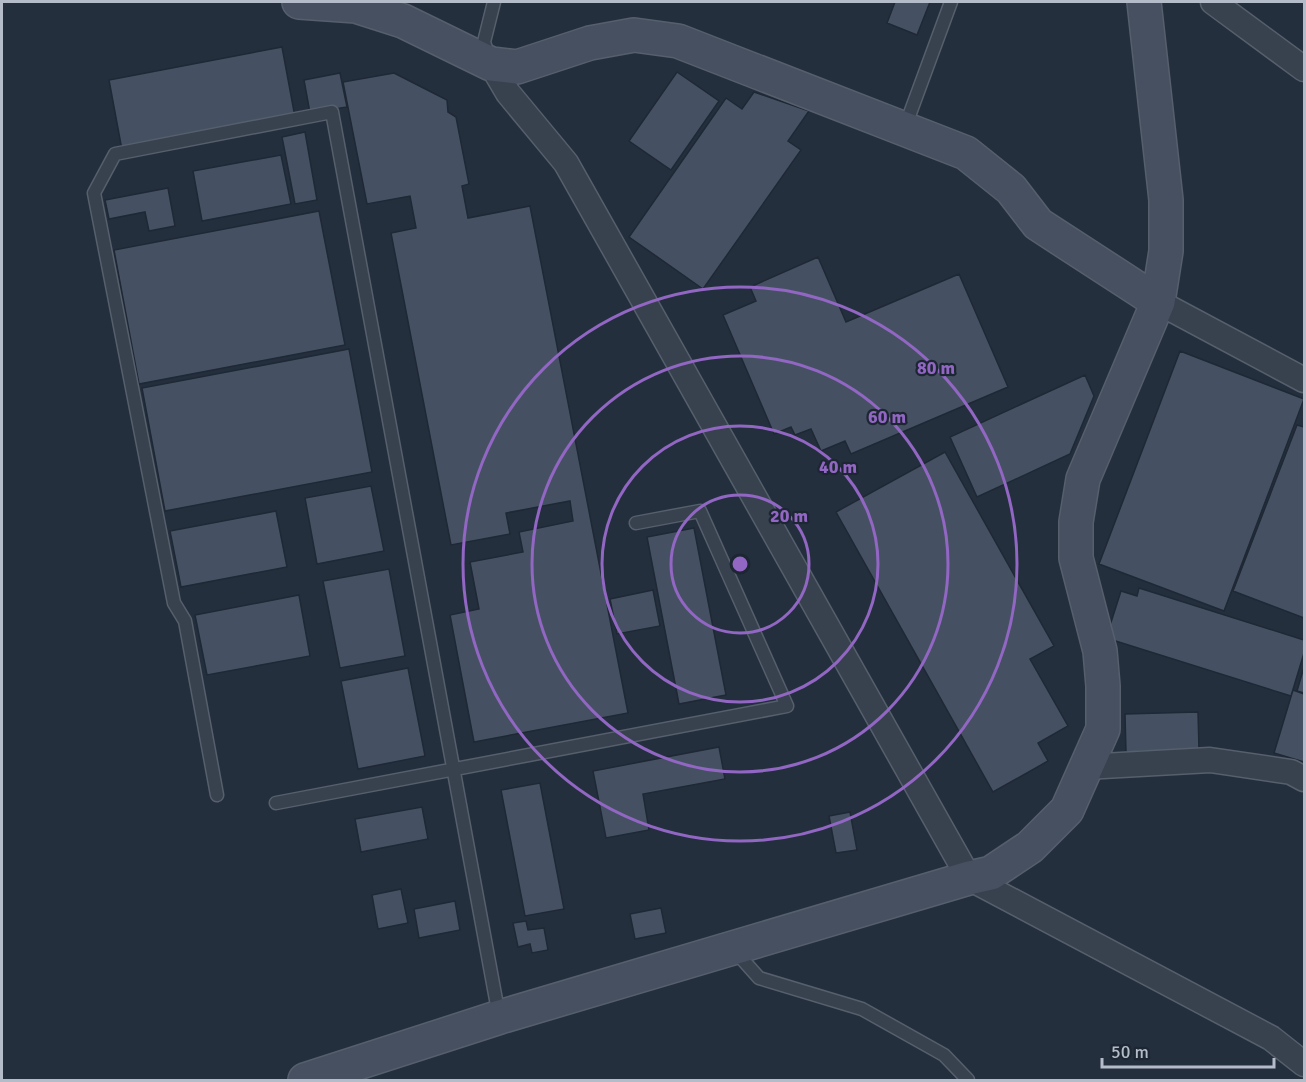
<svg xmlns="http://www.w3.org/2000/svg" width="1306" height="1082" viewBox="0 0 1306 1082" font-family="Signika,sans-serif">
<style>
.building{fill:#455162;stroke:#1f2835;stroke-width:1.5}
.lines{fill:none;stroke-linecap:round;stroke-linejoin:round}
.lane-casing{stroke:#565f6c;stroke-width:15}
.street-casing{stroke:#565f6c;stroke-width:27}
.secondary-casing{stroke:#565f6c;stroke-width:36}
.lane{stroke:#38414e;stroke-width:12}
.street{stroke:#38414e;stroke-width:24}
.secondary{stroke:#465061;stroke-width:33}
.ring{fill:none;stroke:#9266c3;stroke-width:3}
.centre{fill:#9266c3;stroke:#1d2633;stroke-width:3}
.ring-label{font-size:18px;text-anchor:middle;font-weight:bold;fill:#9266c3;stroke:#1d2633;stroke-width:4.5;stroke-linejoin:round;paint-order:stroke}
</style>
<rect width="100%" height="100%" fill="#242f3e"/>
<path class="building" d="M 895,2 L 930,2 L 917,35 L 887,23 Z
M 282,47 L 295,117 L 122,150 L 109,80 Z
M 677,72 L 719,101 L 671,170 L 629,141 Z
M 340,73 L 347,107 L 310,113 L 304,80 Z
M 394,73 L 447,100 L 448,112 L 456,117 L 469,184 L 462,186 L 468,218 L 530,206 L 628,713 L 474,742 L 450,615 L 479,609 L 470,562 L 523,552 L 519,532 L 573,521 L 570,501 L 506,513 L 510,534 L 451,545 L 391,233 L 416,228 L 410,196 L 367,204 L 343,82 Z
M 754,92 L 809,111 L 788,141 L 801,150 L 703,289 L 629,237 L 726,98 L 742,109 Z
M 305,132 L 317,200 L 295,204 L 282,137 Z
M 281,155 L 291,204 L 202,221 L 193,171 Z
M 168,188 L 175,226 L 149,231 L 145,212 L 109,219 L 105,200 Z
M 319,211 L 345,345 L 139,384 L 114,250 Z
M 818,257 L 846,322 L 959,274 L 1008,387 L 851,454 L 845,441 L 821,451 L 811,429 L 795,435 L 791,427 L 774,434 L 723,315 L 756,301 L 750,287 Z
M 349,349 L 372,472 L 165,511 L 142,388 Z
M 1180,351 L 1304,399 L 1224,611 L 1099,564 Z
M 1085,375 L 1094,396 L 1070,454 L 977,497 L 950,437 Z
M 1297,425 L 1304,427 L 1304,618 L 1233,591 Z
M 945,452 L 1054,646 L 1030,659 L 1068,726 L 1038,743 L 1048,761 L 993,792 L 836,512 Z
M 371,486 L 384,551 L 317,564 L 305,498 Z
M 276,511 L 287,567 L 181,587 L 170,531 Z
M 694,528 L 726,695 L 679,704 L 647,537 Z
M 389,569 L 405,656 L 340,668 L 323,581 Z
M 1139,588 L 1304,640 L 1304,653 L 1291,696 L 1106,638 L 1121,591 L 1137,596 Z
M 653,590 L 660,626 L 617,634 L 610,599 Z
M 299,595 L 310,656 L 207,675 L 195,615 Z
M 1304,667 L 1304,693 L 1297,691 Z
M 408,668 L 425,756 L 358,769 L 341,681 Z
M 1293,690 L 1304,694 L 1304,762 L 1274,753 Z
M 1198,712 L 1199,750 L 1126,752 L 1125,714 Z
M 719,747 L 725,779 L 643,794 L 649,830 L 606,838 L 593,771 Z
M 540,783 L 564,909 L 525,916 L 501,790 Z
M 422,807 L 428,839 L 361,852 L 355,819 Z
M 850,812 L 857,850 L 836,853 L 829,816 Z
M 401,889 L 408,923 L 378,929 L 372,895 Z
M 455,901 L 460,930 L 419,938 L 414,909 Z
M 661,908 L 666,933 L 635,939 L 630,914 Z
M 526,921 L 528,930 L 544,928 L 548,950 L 532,953 L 530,944 L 518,947 L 513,923 Z"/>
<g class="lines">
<defs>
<path id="lane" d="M 488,55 L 484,42 L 494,2
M 905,127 L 951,2
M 217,795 L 185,621 L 174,603 L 94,193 L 115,154 L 332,112 L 499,1016
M 276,803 L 787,706 L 700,511 L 636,523
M 735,951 L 759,978 L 862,1009 L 944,1055 L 968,1080"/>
<path id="street" d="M 1213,2 L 1304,69
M 491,64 L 508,93 L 566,163 L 969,878 L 1271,1038 L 1304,1064
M 1158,302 L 1304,380
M 1085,767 L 1210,760 L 1291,772 L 1304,779"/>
<path id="secondary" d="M 299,2 L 356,6 L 403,21 L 491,64 L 517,67 L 590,43 L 634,35 L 678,41 L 966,153 L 1011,189 L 1038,224 L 1158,302
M 305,1080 L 500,1017 L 969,878 L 991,873 L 1030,847 L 1067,810 L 1103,729 L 1103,686 L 1100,651 L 1076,558 L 1076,522 L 1083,479 L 1158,302 L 1166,251 L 1166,200 L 1144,2"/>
</defs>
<use href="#lane" class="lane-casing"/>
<use href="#street" class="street-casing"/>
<use href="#secondary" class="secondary-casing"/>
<use href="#lane" class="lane"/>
<use href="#street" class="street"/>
<use href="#secondary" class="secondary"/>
</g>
<g class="ring">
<circle cx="740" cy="564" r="69"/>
<circle cx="740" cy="564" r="138"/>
<circle cx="740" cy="564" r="208"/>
<circle cx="740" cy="564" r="277"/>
</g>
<circle cx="740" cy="564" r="9" class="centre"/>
<g class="ring-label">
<text x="936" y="374">80 m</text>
<text x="887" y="423">60 m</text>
<text x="838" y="473">40 m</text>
<text x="789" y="522">20 m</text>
</g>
<rect width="1306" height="1082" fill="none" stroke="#b4bcc9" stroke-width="6"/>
<path d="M1102 1058v9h172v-9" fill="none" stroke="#b4bcc9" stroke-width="3"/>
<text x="1111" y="1058" font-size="18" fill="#b4bcc9" stroke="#1d2633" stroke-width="4.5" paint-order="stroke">50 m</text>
</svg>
